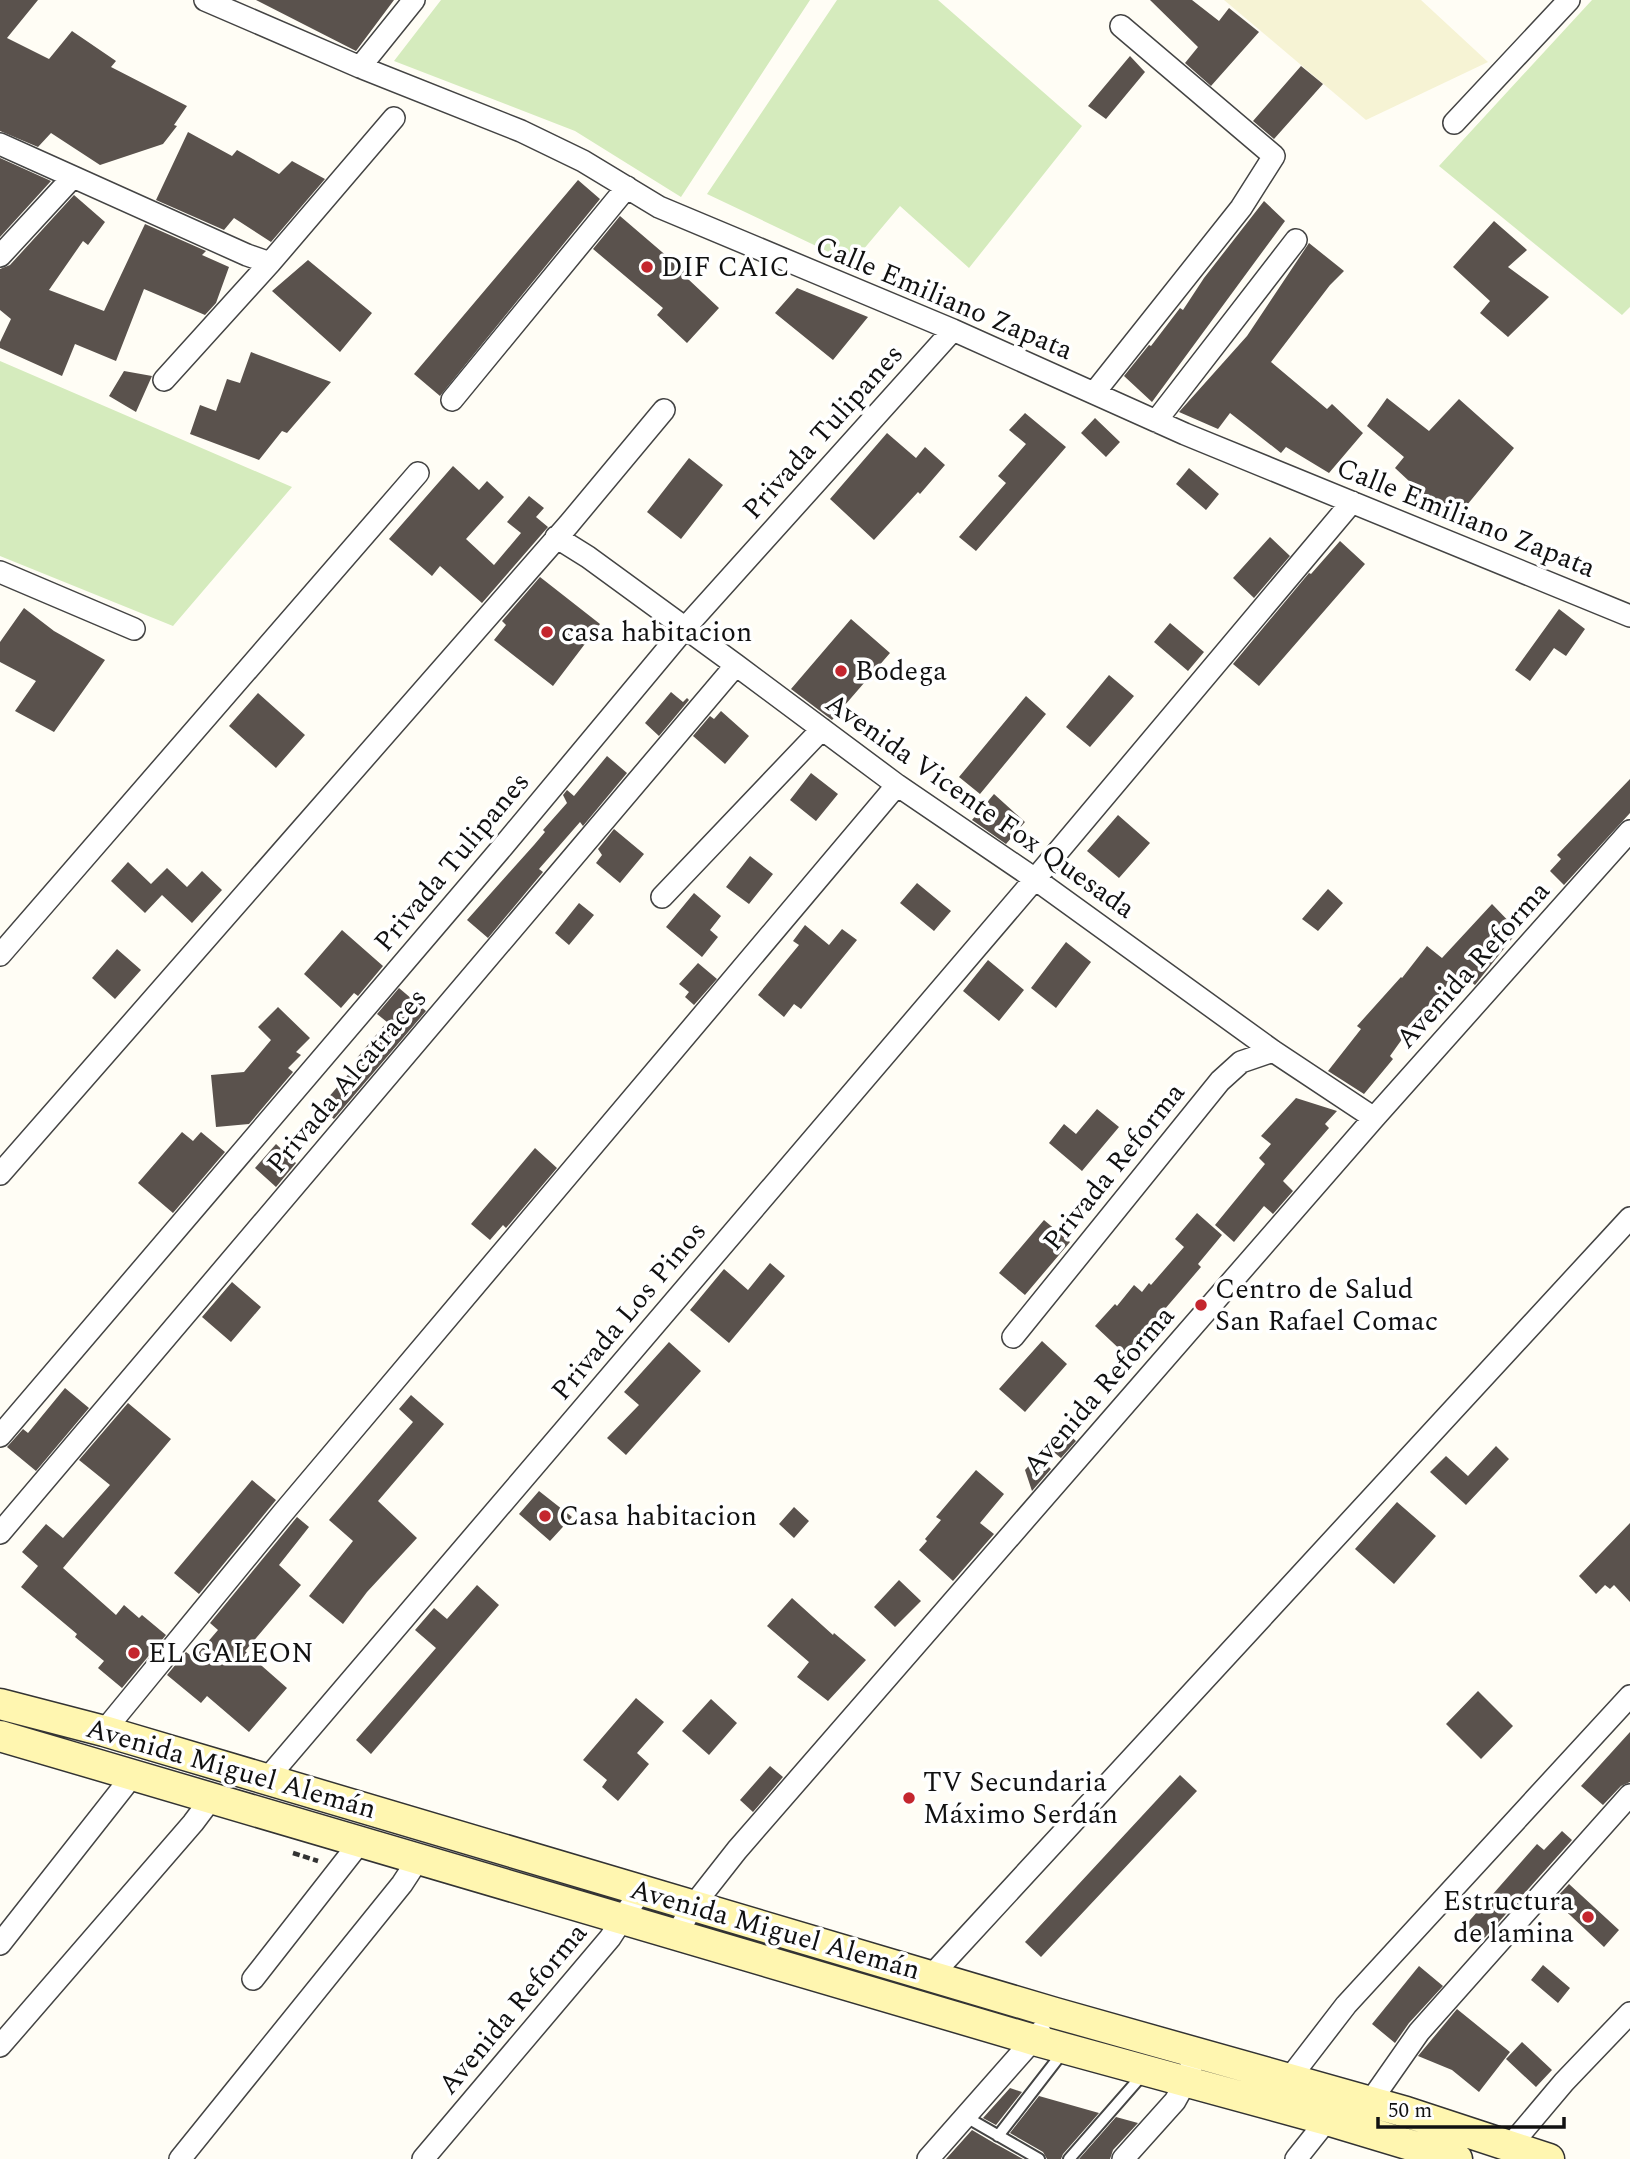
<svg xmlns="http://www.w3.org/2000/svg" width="1630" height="2159" viewBox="0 0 1630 2159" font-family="Spectral,serif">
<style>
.farmland{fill:#f6f3d4}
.green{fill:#d5ebbd}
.building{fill:#5a524d}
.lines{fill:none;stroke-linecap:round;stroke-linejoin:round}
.service-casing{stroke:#444;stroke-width:14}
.minor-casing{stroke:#444;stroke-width:24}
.secondary-casing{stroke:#333;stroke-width:33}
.path{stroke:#333;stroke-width:4.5;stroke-dasharray:7 3.5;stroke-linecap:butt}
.service{stroke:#fff;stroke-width:10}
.minor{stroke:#fff;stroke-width:21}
.secondary{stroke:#fff6b0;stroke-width:30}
.poi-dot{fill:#c4262e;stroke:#fff;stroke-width:2.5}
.labels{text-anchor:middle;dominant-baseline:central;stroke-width:7;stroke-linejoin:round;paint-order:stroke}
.poi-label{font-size:28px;fill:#111;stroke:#fff;text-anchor:start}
.street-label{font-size:28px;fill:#111;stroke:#fff}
</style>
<rect width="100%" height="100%" fill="#fffdf5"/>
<path class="farmland" d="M 1224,0 L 1421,0 L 1488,62 L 1366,120 Z"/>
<path class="green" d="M 441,0 L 810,0 L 681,197 L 575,131 L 394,61 Z
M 837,0 L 938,0 L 1082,126 L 969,268 L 900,206 L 852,263 L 707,194 Z
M 1592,0 L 1630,0 L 1630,307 L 1622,315 L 1439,166 Z
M 0,361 L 292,487 L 173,626 L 0,556 Z"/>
<path class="building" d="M 0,0 L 38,0 L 7,38 L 49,59 L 72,31 L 116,61 L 111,67 L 187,106 L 174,125 L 177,126 L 163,144 L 100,165 L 51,133 L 38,147 L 0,131 Z
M 256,0 L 394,0 L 356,51 Z
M 1150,0 L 1192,0 L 1219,21 L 1229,8 L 1259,32 L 1211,86 L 1185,63 L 1198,47 Z
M 1130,56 L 1145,72 L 1106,119 L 1088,106 Z
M 1301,66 L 1323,84 L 1274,139 L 1253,121 Z
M 188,132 L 232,156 L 237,150 L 279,174 L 292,161 L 325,179 L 271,242 L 234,218 L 224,230 L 156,200 Z
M 0,158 L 51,181 L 0,237 Z
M 578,180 L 600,199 L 440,396 L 414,374 Z
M 74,195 L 105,222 L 88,245 L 83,241 L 49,290 L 104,311 L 145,224 L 206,251 L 202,255 L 229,267 L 216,303 L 205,315 L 144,289 L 116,361 L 75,344 L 62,376 L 0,348 L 0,342 L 11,319 L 0,310 L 0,269 L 10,265 Z
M 1264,201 L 1285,221 L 1152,402 L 1124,376 L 1149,345 L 1151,346 L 1180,308 L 1183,310 L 1204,278 Z
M 620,216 L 690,276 L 688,279 L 719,308 L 687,343 L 657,315 L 663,308 L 593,249 Z
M 1494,221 L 1527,250 L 1508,267 L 1549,297 L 1508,337 L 1480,313 L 1490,301 L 1453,267 Z
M 1309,243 L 1344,271 L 1330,285 L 1271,362 L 1327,409 L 1332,404 L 1363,433 L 1329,473 L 1286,447 L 1281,453 L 1230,413 L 1218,429 L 1179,412 L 1247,336 Z
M 308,260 L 372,313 L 340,352 L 272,291 Z
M 797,288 L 868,317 L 833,360 L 775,313 Z
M 251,352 L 331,382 L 287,433 L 282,431 L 259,460 L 190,434 L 200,405 L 216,411 L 227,379 L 240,383 Z
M 124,371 L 152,376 L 136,412 L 109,396 Z
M 1387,398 L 1429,431 L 1459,399 L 1514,448 L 1453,522 L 1395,468 L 1404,457 L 1367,426 Z
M 1025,413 L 1066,447 L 976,551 L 959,537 L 1006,483 L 998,476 L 1026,444 L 1009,430 Z
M 1095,418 L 1120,442 L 1106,457 L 1081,433 Z
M 887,433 L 916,458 L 925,447 L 945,465 L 920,494 L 918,492 L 874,540 L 830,499 Z
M 689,458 L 723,485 L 681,539 L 647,512 Z
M 453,466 L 479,490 L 487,481 L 504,497 L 466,539 L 494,565 L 521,533 L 507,522 L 529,496 L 544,508 L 536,517 L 548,527 L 482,603 L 440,566 L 432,576 L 389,539 Z
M 1189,468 L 1219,494 L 1206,510 L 1176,484 Z
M 1270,537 L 1290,556 L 1254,598 L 1233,578 Z
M 1340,541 L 1365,564 L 1259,686 L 1233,664 L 1309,573 L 1311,574 Z
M 540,577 L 600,624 L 553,686 L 494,640 L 506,625 L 502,621 Z
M 24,608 L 54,631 L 105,660 L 54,732 L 15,711 L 36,681 L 0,662 L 0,642 Z
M 1559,609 L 1585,629 L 1566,656 L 1554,648 L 1530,681 L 1515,670 Z
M 851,619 L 890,653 L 832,720 L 791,689 Z
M 1170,623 L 1204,652 L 1188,671 L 1154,642 Z
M 1109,675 L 1134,696 L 1090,747 L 1066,727 Z
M 671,692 L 683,702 L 687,698 L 689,700 L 659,736 L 645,723 Z
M 258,693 L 305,735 L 276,768 L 229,726 Z
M 1026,696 L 1046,714 L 980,794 L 959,777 Z
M 721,711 L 749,736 L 725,764 L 693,736 L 710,716 L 714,719 Z
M 607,756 L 627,773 L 583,826 L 580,822 L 539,869 L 543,872 L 488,938 L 467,920 L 534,845 L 545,832 L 543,830 L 567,803 L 563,795 L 567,790 L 574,796 Z
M 811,773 L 838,794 L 816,821 L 790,800 Z
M 1630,779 L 1630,813 L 1564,885 L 1550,871 L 1561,859 L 1557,855 Z
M 994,794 L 1025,822 L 1006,844 L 972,820 Z
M 1118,815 L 1150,843 L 1119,878 L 1087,851 Z
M 614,829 L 644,854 L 620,883 L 596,863 L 602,855 L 598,849 Z
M 750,856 L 773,874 L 749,904 L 726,887 Z
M 128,862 L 151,884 L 167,868 L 187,887 L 202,871 L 222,890 L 192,923 L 162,895 L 145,913 L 111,881 Z
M 917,883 L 951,911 L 934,931 L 900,903 Z
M 1328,889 L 1343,903 L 1318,931 L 1302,919 Z
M 694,893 L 721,916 L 710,930 L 718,937 L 702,957 L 666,927 Z
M 579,903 L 594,915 L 569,945 L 555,933 Z
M 1492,904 L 1518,931 L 1475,985 L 1464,976 L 1453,990 L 1447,985 L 1405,1035 L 1390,1056 L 1393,1059 L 1364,1094 L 1328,1071 L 1361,1029 L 1357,1026 L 1401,977 L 1402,978 L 1427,946 L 1442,958 Z
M 805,925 L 829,945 L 842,929 L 857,940 L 801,1009 L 794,1004 L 784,1017 L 758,995 L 799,945 L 793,941 Z
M 342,930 L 383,966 L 358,996 L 354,993 L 341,1008 L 304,974 Z
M 1066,942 L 1091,962 L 1056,1008 L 1031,988 Z
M 117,949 L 141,970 L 115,999 L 92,978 Z
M 988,960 L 1024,990 L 999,1021 L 963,991 Z
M 698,963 L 717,979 L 694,1005 L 685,997 L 689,992 L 679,984 Z
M 399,988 L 426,1011 L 334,1119 L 320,1107 L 359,1062 L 356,1059 L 387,1022 L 377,1014 Z
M 278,1007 L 310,1038 L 296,1052 L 301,1055 L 288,1068 L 293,1072 L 249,1124 L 216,1127 L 211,1075 L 244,1072 L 271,1040 L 258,1027 Z
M 1296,1098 L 1337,1111 L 1325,1124 L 1329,1128 L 1283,1181 L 1293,1191 L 1273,1214 L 1264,1206 L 1234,1242 L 1215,1225 L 1265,1164 L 1259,1158 L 1271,1144 L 1261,1136 Z
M 1097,1109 L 1119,1127 L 1082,1171 L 1049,1143 L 1064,1124 L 1076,1134 Z
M 182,1132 L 193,1141 L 201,1132 L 225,1152 L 173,1213 L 138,1183 Z
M 276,1144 L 296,1163 L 276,1187 L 255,1168 Z
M 535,1148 L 557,1168 L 506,1228 L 503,1225 L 490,1240 L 471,1224 Z
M 1197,1213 L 1222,1235 L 1198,1264 L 1201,1267 L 1152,1324 L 1155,1327 L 1127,1356 L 1095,1326 L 1115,1304 L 1117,1306 L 1134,1285 L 1142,1292 L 1149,1283 L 1151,1285 L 1184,1247 L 1175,1239 Z
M 1044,1220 L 1070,1242 L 1025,1295 L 999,1273 Z
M 770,1263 L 785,1276 L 729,1343 L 690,1310 L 724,1269 L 748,1290 Z
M 232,1282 L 261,1307 L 231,1342 L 202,1317 Z
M 1042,1341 L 1067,1364 L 1025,1412 L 999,1389 Z
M 669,1342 L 701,1371 L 626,1455 L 607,1438 L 639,1405 L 624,1392 Z
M 65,1388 L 89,1408 L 36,1471 L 7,1447 L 23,1429 L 28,1433 Z
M 411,1395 L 444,1424 L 378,1501 L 417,1538 L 367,1592 L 343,1624 L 309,1596 L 353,1541 L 329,1520 L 413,1422 L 399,1409 Z
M 128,1403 L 171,1439 L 63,1568 L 116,1615 L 124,1605 L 139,1618 L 142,1615 L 166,1635 L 122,1688 L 98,1668 L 104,1661 L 75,1637 L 77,1634 L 21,1587 L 38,1566 L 22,1552 L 46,1524 L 63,1538 L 110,1485 L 79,1460 Z
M 1065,1431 L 1076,1441 L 1061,1458 L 1050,1449 Z
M 1496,1446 L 1509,1459 L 1466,1505 L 1430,1472 L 1446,1456 L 1468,1476 Z
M 1038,1456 L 1051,1469 L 1032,1491 L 1025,1470 Z
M 976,1470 L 1004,1494 L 980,1523 L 994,1534 L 953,1581 L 919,1550 L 927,1541 L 925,1539 L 941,1520 L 936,1517 Z
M 252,1480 L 276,1500 L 199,1594 L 174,1573 Z
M 539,1491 L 572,1517 L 550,1541 L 519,1514 Z
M 1397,1502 L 1436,1536 L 1394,1584 L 1355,1549 Z
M 794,1507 L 809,1521 L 794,1538 L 779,1524 Z
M 297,1517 L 309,1527 L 279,1565 L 301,1585 L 245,1651 L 287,1688 L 249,1732 L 207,1696 L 201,1703 L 167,1675 L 186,1652 L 194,1658 L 218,1630 L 210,1623 Z
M 1630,1523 L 1630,1602 L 1614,1585 L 1610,1589 L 1605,1585 L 1596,1594 L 1579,1576 Z
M 899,1580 L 921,1601 L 895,1627 L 874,1607 Z
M 477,1585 L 499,1605 L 371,1754 L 356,1740 L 436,1648 L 415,1630 L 434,1608 L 447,1619 Z
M 792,1598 L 833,1635 L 834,1633 L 866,1660 L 828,1701 L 797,1677 L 809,1662 L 767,1626 Z
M 1478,1691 L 1513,1726 L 1481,1759 L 1446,1724 Z
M 636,1698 L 664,1722 L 637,1753 L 649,1764 L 618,1801 L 602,1787 L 607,1780 L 583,1760 Z
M 711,1699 L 737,1723 L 709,1755 L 682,1731 Z
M 1630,1732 L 1630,1782 L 1621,1786 L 1603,1805 L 1581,1786 Z
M 770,1766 L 783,1777 L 753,1812 L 740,1800 Z
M 1180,1775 L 1197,1791 L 1041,1957 L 1025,1942 Z
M 1562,1831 L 1572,1840 L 1480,1943 L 1463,1928 L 1537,1844 L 1544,1850 Z
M 1569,1884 L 1619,1930 L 1604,1947 L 1554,1900 Z
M 1543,1965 L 1570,1988 L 1558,2003 L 1531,1980 Z
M 1419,1966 L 1443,1986 L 1409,2023 L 1395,2043 L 1372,2024 Z
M 1457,2009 L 1510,2052 L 1479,2092 L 1452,2070 L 1418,2056 Z
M 1522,2042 L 1552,2070 L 1536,2087 L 1506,2059 Z
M 1010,2088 L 1022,2092 L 996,2125 L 983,2118 Z
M 1039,2096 L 1099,2113 L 1063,2154 L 1061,2159 L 1047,2159 L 1043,2152 L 1010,2133 Z
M 1116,2117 L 1138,2123 L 1113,2150 L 1110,2159 L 1079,2159 Z
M 972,2130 L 994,2143 L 1023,2159 L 946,2159 Z"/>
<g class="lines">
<defs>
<path id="service" d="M 966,2117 L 1039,2159
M 998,2136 L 1063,2052
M 1069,2159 L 1145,2072"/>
<path id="minor" d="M 205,0 L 360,67 L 521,131 L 583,161 L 659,207 L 953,330 L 1185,434 L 1630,616
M 360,67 L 414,0
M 1454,123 L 1569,0
M 0,144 L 247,255 L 270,263 L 164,380
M 0,256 L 72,178
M 270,263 L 394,118
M 1094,393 L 1241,208 L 1274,156 L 1121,26
M 452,400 L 627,187
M 1156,421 L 1296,240
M 556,537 L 588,557 L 736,665 L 897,785 L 1035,879 L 1273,1051 L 1374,1118
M 0,572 L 134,629
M 662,897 L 822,729
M 0,955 L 418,473
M 0,1174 L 569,524 L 664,410
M 1013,1337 L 1220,1081 L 1241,1062 L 1273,1051
M 0,1436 L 505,844 L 685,628 L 953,330
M 0,1533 L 736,665
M 104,1731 L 282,1514 L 897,785
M 266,1780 L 1035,879 L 1352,502
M 677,1933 L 693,1906 L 737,1850 L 1374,1118 L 1630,831
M 0,1944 L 133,1775
M 931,1976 L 1630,1218
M 253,1979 L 361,1841
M 0,2046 L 193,1823 L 211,1799
M 1286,2089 L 1289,2079 L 1346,2005 L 1630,1696
M 1370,2102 L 1419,2032 L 1630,1795
M 1510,2146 L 1564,2082 L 1630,2013
M 180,2159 L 402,1884 L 419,1858
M 423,2159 L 610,1938 L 641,1890
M 928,2159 L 1040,2032
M 1123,2159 L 1175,2101 L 1185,2083 L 1196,2053
M 1296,2159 L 1327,2120"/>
<path id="secondary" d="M 0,1704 L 104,1731 L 1055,2013 L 1406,2112 L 1549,2159
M 0,1736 L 1034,2040 L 1327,2120 L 1457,2159"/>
</defs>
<use href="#service" class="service-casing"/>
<use href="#minor" class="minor-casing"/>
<use href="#secondary" class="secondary-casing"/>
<path class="path" d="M 293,1853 L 318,1861"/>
<use href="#service" class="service"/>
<use href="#minor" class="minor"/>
<use href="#secondary" class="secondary"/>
</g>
<g class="poi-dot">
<circle cx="647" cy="267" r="7"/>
<circle cx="547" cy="632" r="7"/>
<circle cx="841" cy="671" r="7"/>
<circle cx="1201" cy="1305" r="7"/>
<circle cx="545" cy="1516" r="7"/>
<circle cx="134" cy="1653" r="7"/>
<circle cx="909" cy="1798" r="7"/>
<circle cx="1588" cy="1917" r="7"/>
</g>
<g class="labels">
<g class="poi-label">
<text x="661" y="267">DIF CAIC</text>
<text x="561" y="632">casa habitacion</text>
<text x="855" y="671">Bodega</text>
<text x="1215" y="1289">Centro de Salud<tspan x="1215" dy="32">San Rafael Comac</tspan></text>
<text x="559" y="1516">Casa habitacion</text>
<text x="148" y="1653">EL GALEON</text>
<text x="923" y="1782">TV Secundaria<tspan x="923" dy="32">Máximo Serdán</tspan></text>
<text x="1574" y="1901" text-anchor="end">Estructura<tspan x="1574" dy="32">de lamina</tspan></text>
</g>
<g class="street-label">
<text transform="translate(944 298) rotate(23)">Calle Emiliano Zapata</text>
<text transform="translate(823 432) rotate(-48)">Privada Tulipanes</text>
<text transform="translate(1466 518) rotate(22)">Calle Emiliano Zapata</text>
<text transform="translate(980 806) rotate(35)">Avenida Vicente Fox Quesada</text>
<text transform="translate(452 862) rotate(-50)">Privada Tulipanes</text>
<text transform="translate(1473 965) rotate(-48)">Avenida Reforma</text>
<text transform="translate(347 1081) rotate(-50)">Privada Alcatraces</text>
<text transform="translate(1114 1167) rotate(-51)">Privada Reforma</text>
<text transform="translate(629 1311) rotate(-50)">Privada Los Pinos</text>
<text transform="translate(1099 1391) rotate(-49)">Avenida Reforma</text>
<text transform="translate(231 1769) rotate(16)">Avenida Miguel Alemán</text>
<text transform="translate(775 1930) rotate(16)">Avenida Miguel Alemán</text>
<text transform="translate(513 2009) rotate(-50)">Avenida Reforma</text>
</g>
</g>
<path d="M1378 2117v10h186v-10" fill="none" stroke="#111111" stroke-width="3.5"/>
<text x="1388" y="2117" font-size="21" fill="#111111" stroke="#ffffff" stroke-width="5" paint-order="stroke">50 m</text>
</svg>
